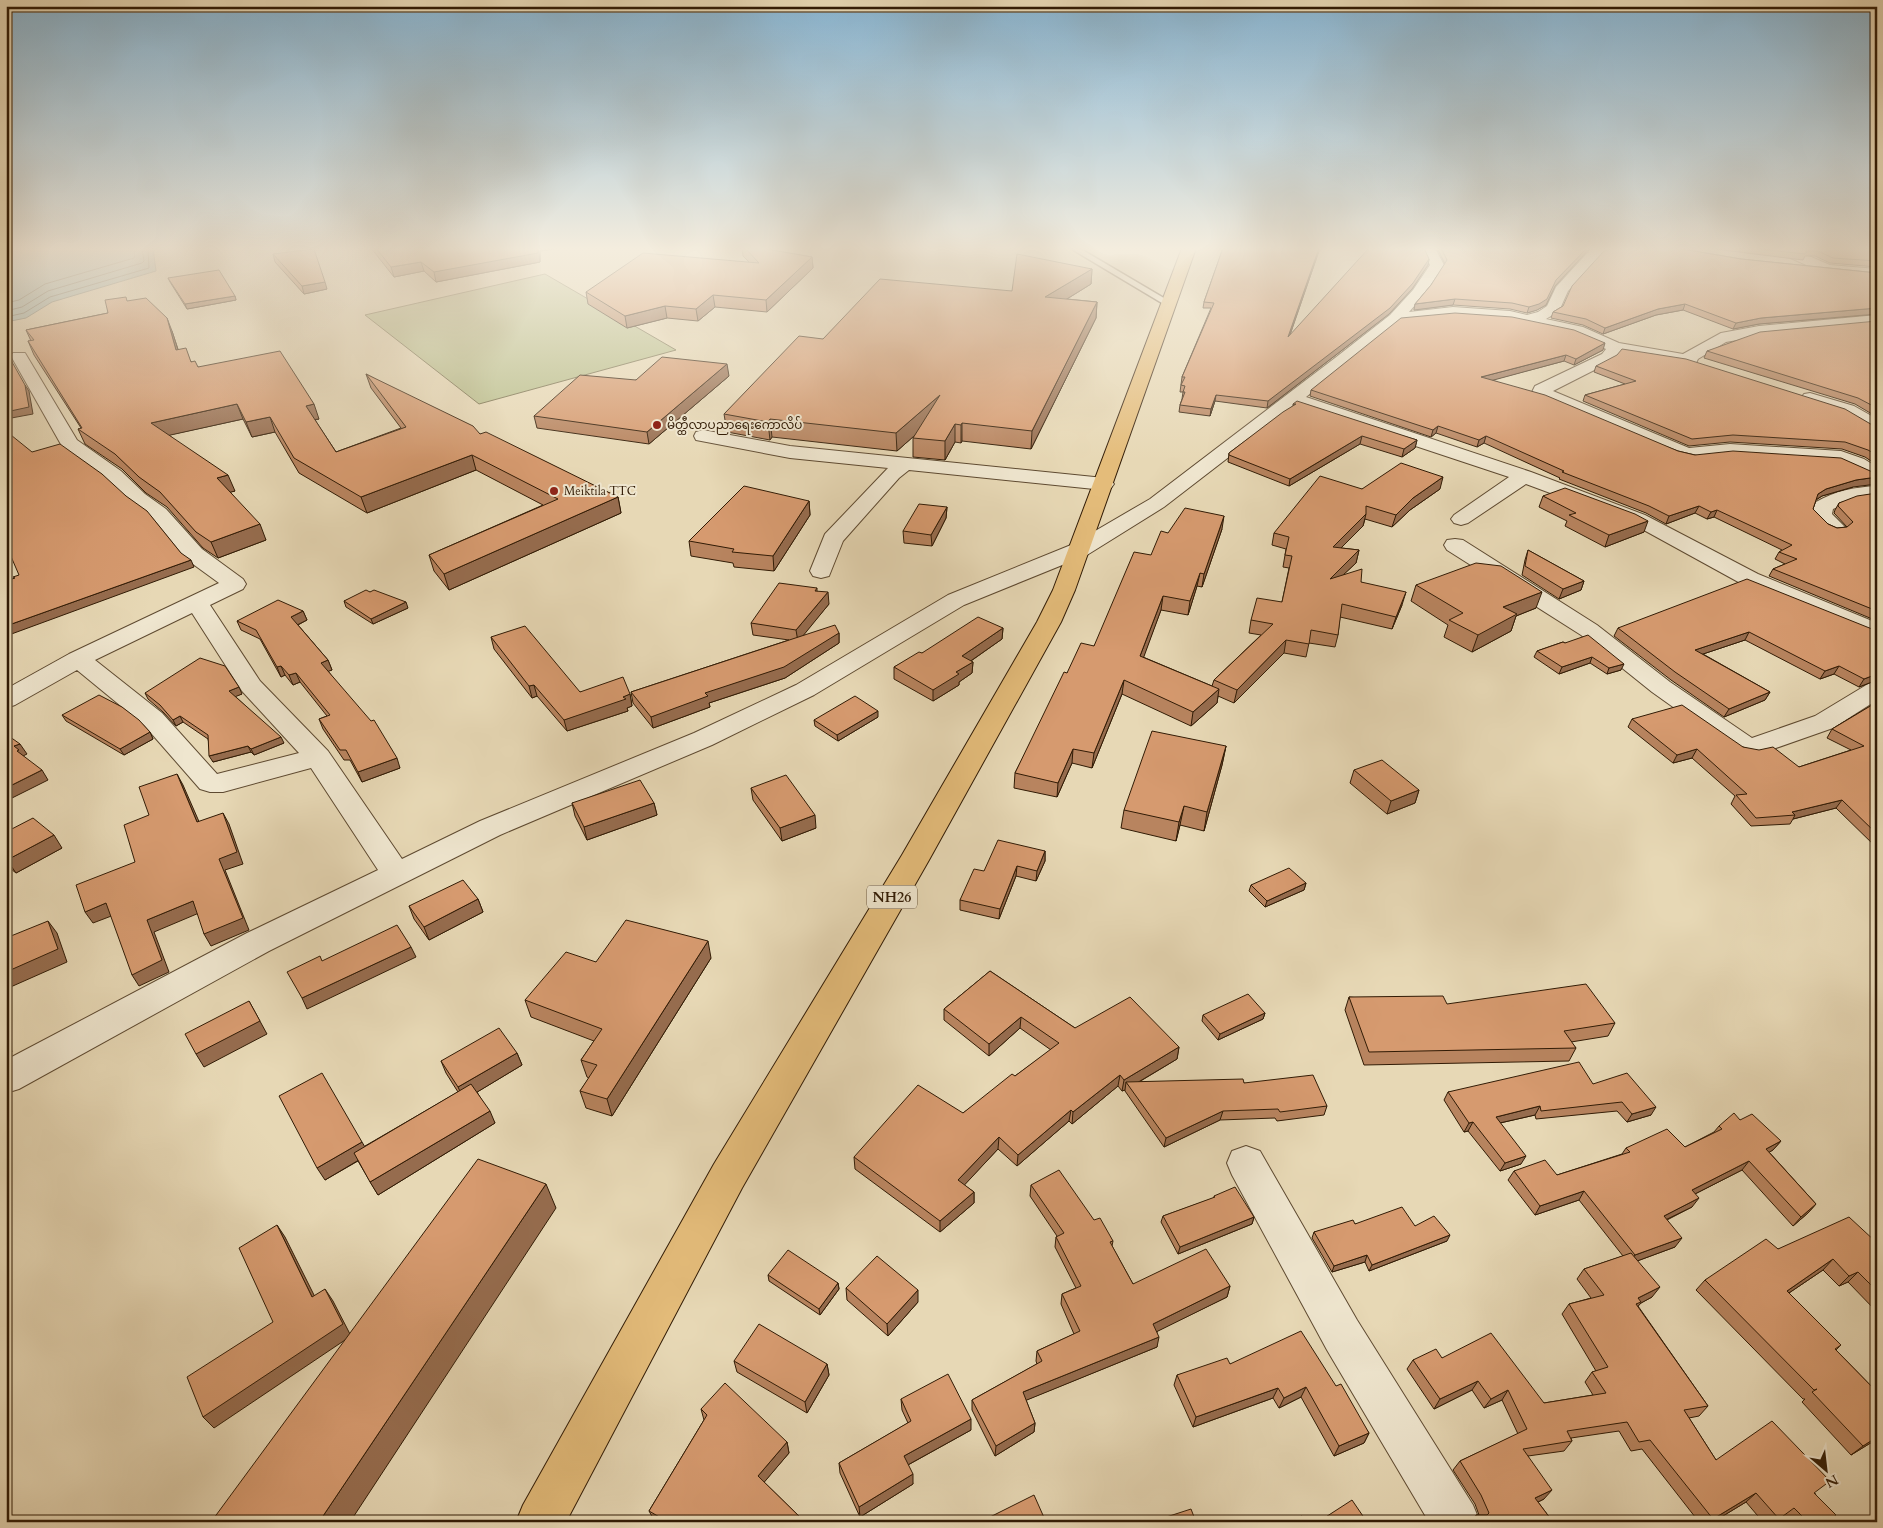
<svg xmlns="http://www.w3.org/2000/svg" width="1883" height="1528" viewBox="0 0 1883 1528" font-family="Cardo,'Noto Sans Myanmar',serif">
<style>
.green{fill:#b9be8b;stroke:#756c48}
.water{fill:#99b8b6;stroke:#6f796f}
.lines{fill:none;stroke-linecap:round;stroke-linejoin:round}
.shore{stroke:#656a5e;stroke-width:1}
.service-casing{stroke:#5e4a31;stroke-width:3}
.minor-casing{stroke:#5e4a31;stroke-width:2}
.trunk-casing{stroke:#311b05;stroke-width:2}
.service{fill:#efe6cf;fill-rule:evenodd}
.minor{fill:#efe6cf;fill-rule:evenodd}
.trunk{fill:#e4bc7a;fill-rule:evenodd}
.wall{fill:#b8845f;stroke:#311b05}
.shaded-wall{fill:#966c4e;stroke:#311b05}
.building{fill:#d69a6f;stroke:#311b05}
.poi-dot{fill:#8f2418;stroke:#efe6cf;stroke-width:2}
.labels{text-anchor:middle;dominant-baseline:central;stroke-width:4;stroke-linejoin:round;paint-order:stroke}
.far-poi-label{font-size:12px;fill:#311b05;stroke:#efe6cf;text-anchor:start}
.shield{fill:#efe6cf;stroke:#6a5842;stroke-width:1}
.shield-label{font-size:14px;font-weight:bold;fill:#311b05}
</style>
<rect width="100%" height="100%" fill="#e7d8b5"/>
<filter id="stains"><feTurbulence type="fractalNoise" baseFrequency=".004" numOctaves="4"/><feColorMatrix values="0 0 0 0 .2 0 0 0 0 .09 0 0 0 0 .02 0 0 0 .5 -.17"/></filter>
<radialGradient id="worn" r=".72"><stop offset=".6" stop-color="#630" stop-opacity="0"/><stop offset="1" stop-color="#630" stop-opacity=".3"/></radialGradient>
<path class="green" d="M 545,274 L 676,350 L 479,404 L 365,315 Z"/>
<path class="water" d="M 19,248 L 153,248 L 156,271 L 52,302 L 26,318 L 6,322 L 6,250 Z"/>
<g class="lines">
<path class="shore" d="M 6,303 L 19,300 L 45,284 L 134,258 L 135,248
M 6,311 L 22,307 L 48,291 L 142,263 L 144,261 L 142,248
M 6,317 L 24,313 L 50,297 L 149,268 L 148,248"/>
<defs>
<path id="service" d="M 1070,248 L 1079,248 L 1174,304 L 1170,307 L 1167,306 Z"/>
<path id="minor" d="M 1422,248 L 1435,248 L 1444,265 L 1428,290 L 1409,312 L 1453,307 L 1510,311 L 1527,315 L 1538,312 L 1547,306 L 1556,287 L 1591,249 L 1616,248 L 1615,251 L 1601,255 L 1568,291 L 1559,311 L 1546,319 L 1583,327 L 1619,343 L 1683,354 L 1721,333 L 1759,326 L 1877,315 L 1877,325 L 1759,336 L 1726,342 L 1698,359 L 1696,363 L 1690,365 L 1619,353 L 1614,360 L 1553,391 L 1689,448 L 1730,444 L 1841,451 L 1864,459 L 1877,467 L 1877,481 L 1838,463 L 1730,456 L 1692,460 L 1676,456 L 1535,396 L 1532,392 L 1535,386 L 1602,354 L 1606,349 L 1572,334 L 1510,321 L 1453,317 L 1399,322 L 1306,397 L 1531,472 L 1645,515 L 1758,574 L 1877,623 L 1877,639 L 1742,584 L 1631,523 L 1526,484 L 1468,523 L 1461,525 L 1454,523 L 1451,519 L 1454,515 L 1509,477 L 1295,406 L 1164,507 L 1087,555 L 964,605 L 814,695 L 712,745 L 500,835 L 269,951 L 19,1089 L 6,1093 L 6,1060 L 247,933 L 378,870 L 311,768 L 223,792 L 210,792 L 200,789 L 144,725 L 77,670 L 15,705 L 6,708 L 6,689 L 69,654 L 219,583 L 186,559 L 152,517 L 131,502 L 107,479 L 63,448 L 11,356 L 13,353 L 25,353 L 77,440 L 121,471 L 145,494 L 166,509 L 202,549 L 243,579 L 246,584 L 243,589 L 210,605 L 260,681 L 328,751 L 402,859 L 480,821 L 694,733 L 796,685 L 948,595 L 1071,545 L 1150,499 L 1335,358 L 1390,315 L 1413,290 L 1430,265 ZM 192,613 L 242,691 L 299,753 L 217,774 L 162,713 L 95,660 Z
M 1773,248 L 1790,248 L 1830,265 L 1877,269 L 1877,277 L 1822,272 L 1775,251 Z
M 1810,393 L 1854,406 L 1877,419 L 1877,432 L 1871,431 L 1842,414 L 1804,402 L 1801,398 L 1804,394 Z
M 703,430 L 790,446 L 1104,478 L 1111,480 L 1114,484 L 1111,488 L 1104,490 L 909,470 L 899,478 L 843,541 L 829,576 L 821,578 L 813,576 L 810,571 L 825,534 L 888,468 L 790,458 L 696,440 L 694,436 L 696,432 Z
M 1877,486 L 1877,498 L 1853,501 L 1833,509 L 1832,514 L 1847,529 L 1843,533 C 1829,537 1819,527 1811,515 L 1816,502 C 1835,491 1855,487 1877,486 Z
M 1455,539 L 1463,540 L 1597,625 L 1670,682 L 1752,738 L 1815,716 L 1868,684 L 1877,681 L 1877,700 L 1833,728 L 1759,754 L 1749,757 L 1739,754 L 1652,692 L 1581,635 L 1447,550 L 1444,545 L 1447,540 Z
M 1246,1146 L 1260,1151 L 1357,1320 L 1473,1505 L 1480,1522 L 1429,1522 L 1327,1350 L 1232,1175 L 1227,1163 L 1232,1151 Z"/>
<path id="trunk" d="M 1182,248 L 1196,248 L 1075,590 L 1061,622 L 929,860 L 742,1188 L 566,1522 L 516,1522 L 523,1505 L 714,1164 L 902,855 L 1037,622 L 1053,590 Z"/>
</defs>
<use href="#service" class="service-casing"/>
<use href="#minor" class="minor-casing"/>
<use href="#trunk" class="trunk-casing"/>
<use href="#service" class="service"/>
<use href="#minor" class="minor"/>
<use href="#trunk" class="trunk"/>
</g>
<path class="wall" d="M 371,248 L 561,248 L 540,251 L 540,262 L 436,282 L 424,271 L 394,277 Z
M 742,248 L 760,248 L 812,257 L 813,268 L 767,312 L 715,307 L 698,321 L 667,318 L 627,328 L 588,304 L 586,292 L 749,262 L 743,256 Z
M 1223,248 L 1320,248 L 1290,335 L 1429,259 L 1428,265 L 1412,289 L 1389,314 L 1267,408 L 1215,401 L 1210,416 L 1179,412 L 1180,405 L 1182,399 L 1183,392 L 1180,392 L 1182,377 L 1211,308 L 1203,308 L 1204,302 Z
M 1437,248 L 1593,248 L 1590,248 L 1555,286 L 1546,305 L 1537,310 L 1527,313 L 1510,309 L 1453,305 L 1414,310 L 1415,304 L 1431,285 L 1445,264 Z
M 1677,248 L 1741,259 L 1877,273 L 1877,314 L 1759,324 L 1733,329 L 1683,310 L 1656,315 L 1603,334 L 1583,325 L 1551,318 L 1553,312 L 1563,306 Z
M 1707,248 L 1877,248 L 1877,267 L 1830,263 L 1815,256 L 1805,256 L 1803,260 Z
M 273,254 L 327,289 L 304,294 L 275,262 Z
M 1092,269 L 1091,284 L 1067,299 L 1097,302 L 1096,318 L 1031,449 L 962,441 L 961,443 L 955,442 L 945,460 L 913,457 L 913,438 L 914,436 L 897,451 L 772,437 L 770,440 L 727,432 L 724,414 L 823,339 L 1012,291 Z
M 168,278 L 235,296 L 236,300 L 187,309 L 170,282 Z
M 127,301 L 172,331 L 178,349 L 192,362 L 198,367 L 319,419 L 315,420 L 336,452 L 401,428 L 371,388 L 366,374 L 480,434 L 618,497 L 621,513 L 449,590 L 434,571 L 429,555 L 543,505 L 476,470 L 367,513 L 299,473 L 275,432 L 252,437 L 243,419 L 169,435 L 235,491 L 230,492 L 266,540 L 218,558 L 203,548 L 167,507 L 146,493 L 122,469 L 85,444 L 78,429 L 81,428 L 34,355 L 28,341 L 31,341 L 26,330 L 108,313 Z
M 1877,321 L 1877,417 L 1855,404 L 1704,358 L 1707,351 Z
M 1603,350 L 1574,365 L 1564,361 L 1492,380 L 1678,451 L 1695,455 L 1853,487 L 1822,496 L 1816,500 L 1813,509 L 1828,524 L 1837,528 L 1847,527 L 1834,513 L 1835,510 L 1839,503 L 1877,493 L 1877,621 L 1769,576 L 1773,569 L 1785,564 L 1775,559 L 1779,552 L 1782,550 L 1714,517 L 1707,519 L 1695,513 L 1666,524 L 1646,513 L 1559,479 L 1560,478 L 1484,443 L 1477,447 L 1436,433 L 1431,437 L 1310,396 L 1311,390 Z
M 1596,366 L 1877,426 L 1877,465 L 1865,457 L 1842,449 L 1730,442 L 1689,446 L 1583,401 L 1585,395 L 1625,384 L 1594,372 Z
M 729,376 L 649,444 L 537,428 L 534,416 L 636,380 Z
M 1293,404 L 1417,440 L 1415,448 L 1402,457 L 1360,444 L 1289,486 L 1228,462 L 1229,453 L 1293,406 Z
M 1362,489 L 1440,489 L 1410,510 L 1392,527 L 1365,519 L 1363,526 L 1341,548 L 1359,550 L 1356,563 L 1344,574 L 1361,582 L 1402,605 L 1392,629 L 1340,617 L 1338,635 L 1335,647 L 1309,643 L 1306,657 L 1284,653 L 1234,703 L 1218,696 L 1217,703 L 1191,726 L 1122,694 L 1092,768 L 1072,763 L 1057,797 L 1014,788 L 1015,773 L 1067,673 L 1094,646 L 1151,555 L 1222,529 L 1202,587 L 1197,586 L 1188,615 L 1161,610 L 1143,657 L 1212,686 L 1214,680 L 1261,635 L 1249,633 L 1251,620 L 1282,602 L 1289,568 L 1283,567 L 1286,549 L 1272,545 L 1274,533 Z
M 1543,496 L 1644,532 L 1605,547 L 1565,526 L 1567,521 L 1539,507 Z
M 809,501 L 810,515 L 774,571 L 734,567 L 733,563 L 691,556 L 689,541 Z
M 947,507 L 946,518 L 932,546 L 904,543 L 903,531 Z
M 1528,550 L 1584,581 L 1581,590 L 1559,599 L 1522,575 L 1525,560 Z
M 1416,585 L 1536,608 L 1516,616 L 1511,631 L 1472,652 L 1444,637 L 1448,625 L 1411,601 Z
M 817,588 L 817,591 L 829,604 L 802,636 L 839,633 L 839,643 L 785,678 L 709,703 L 710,707 L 653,728 L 633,703 L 631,692 L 789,640 L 753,635 L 751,623 Z
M 370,592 L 408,608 L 373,624 L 346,607 L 344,601 Z
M 303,611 L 307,620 L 298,625 L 328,660 L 332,670 L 328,671 L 400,768 L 362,782 L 350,760 L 344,760 L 323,729 L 319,719 L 327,716 L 300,682 L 293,685 L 285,675 L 281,677 L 260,639 L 241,630 L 237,621 Z
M 1003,628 L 1002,639 L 971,661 L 973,662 L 972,673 L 959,682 L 959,685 L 933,701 L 894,679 L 894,667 L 922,653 Z
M 1618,628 L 1877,631 L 1877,680 L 1859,687 L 1834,674 L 1820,679 L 1745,640 L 1703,654 L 1770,692 L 1765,700 L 1724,717 L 1671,680 L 1614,636 Z
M 491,637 L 580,692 L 630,694 L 632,706 L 627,708 L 628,711 L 567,731 L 537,696 L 532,698 L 494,649 Z
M 1563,642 L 1621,670 L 1607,674 L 1590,663 L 1559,674 L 1534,657 L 1537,651 Z
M 145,693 L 242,694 L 235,696 L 284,743 L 254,755 L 251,752 L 213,762 L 208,739 L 183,722 L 176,726 L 163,712 L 148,699 Z
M 1877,702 L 1877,848 L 1836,808 L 1793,819 L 1790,824 L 1751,826 L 1731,804 L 1735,796 L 1692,758 L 1673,763 L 1628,727 L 1632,719 L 1743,747 L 1799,767 L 1851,750 L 1827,738 L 1832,729 Z
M 62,715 L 150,732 L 153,739 L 124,755 L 66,721 Z
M 878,717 L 838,741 L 815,726 L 814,720 Z
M 1226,746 L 1222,765 L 1204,831 L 1180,825 L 1176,841 L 1121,828 L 1124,810 Z
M 1354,770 L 1419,790 L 1415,803 L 1387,814 L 1350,783 Z
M 751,788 L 816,828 L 782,841 L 753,800 Z
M 572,803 L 654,803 L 657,815 L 587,840 L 575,816 Z
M 6,832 L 62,848 L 16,873 L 6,865 Z
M 1045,851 L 1045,861 L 1036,881 L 1016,876 L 999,919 L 960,910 L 960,900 L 984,871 Z
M 1306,883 L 1304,890 L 1265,907 L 1249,891 L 1251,885 Z
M 478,899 L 483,912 L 429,940 L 414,919 L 409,906 Z
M 711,958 L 612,1116 L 586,1108 L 580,1091 L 589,1078 L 587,1077 L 581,1060 L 594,1041 L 531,1017 L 525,1000 L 596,962 Z
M 990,971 L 1075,1028 L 1179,1047 L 1177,1059 L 1139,1082 L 1244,1083 L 1327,1106 L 1324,1115 L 1277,1121 L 1275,1118 L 1220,1120 L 1164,1147 L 1125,1091 L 1125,1090 L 1122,1091 L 1118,1086 L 1072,1124 L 1069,1121 L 1017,1166 L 998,1149 L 964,1185 L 974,1192 L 974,1203 L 940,1232 L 855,1169 L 854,1157 L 963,1113 L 1015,1076 L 1051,1050 L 1020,1028 L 989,1056 L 944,1020 L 944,1009 Z
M 1349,997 L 1615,1023 L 1608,1036 L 1571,1042 L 1576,1048 L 1569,1061 L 1364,1065 L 1345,1010 Z
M 1265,1013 L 1263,1019 L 1218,1040 L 1202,1021 L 1203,1015 Z
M 517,1053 L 522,1065 L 477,1092 L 495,1123 L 378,1195 L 358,1161 L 325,1180 L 365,1146 L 458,1092 L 446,1073 L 441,1061 Z
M 1593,1084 L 1651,1115 L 1627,1122 L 1617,1111 L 1536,1119 L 1535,1115 L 1500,1123 L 1521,1164 L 1500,1171 L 1468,1131 L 1464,1132 L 1444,1100 L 1448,1092 Z
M 1740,1120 L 1781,1141 L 1773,1150 L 1769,1152 L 1816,1204 L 1808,1213 L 1793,1226 L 1742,1170 L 1695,1194 L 1692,1207 L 1667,1220 L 1675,1247 L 1637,1261 L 1652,1297 L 1641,1303 L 1638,1306 L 1708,1406 L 1699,1416 L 1689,1418 L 1716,1460 L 1815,1493 L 1828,1522 L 1788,1522 L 1784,1517 L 1777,1522 L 1763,1522 L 1746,1502 L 1713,1522 L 1699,1522 L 1642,1449 L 1631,1451 L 1619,1431 L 1571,1438 L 1572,1441 L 1564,1451 L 1528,1456 L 1544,1499 L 1538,1502 L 1553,1522 L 1471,1522 L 1476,1515 L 1479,1515 L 1475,1504 L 1453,1470 L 1460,1461 L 1518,1434 L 1502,1400 L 1484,1408 L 1472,1390 L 1434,1409 L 1407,1369 L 1413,1360 L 1442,1358 L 1544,1403 L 1593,1395 L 1585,1382 L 1592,1372 L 1596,1371 L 1562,1314 L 1569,1304 L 1591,1298 L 1577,1279 L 1584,1269 L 1623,1256 L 1579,1200 L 1535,1215 L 1508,1180 L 1514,1171 L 1557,1175 L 1622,1154 L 1626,1148 L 1685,1147 L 1714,1132 L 1719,1126 Z
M 1031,1185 L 1094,1220 L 1113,1241 L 1112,1246 L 1133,1284 L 1230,1286 L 1227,1297 L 1157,1331 L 1157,1347 L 1026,1400 L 1035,1423 L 1034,1432 L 995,1456 L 972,1410 L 972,1400 L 1037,1364 L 1036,1361 L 1037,1351 L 1074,1334 L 1061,1304 L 1062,1294 L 1076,1288 L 1055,1247 L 1056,1237 L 1057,1236 L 1030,1196 Z
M 1214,1196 L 1254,1217 L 1252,1224 L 1178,1254 L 1161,1222 L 1163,1216 L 1214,1198 Z
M 1355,1224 L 1415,1226 L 1447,1241 L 1369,1271 L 1365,1262 L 1332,1272 L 1312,1238 L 1314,1232 Z
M 1876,1242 L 1877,1242 L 1877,1312 L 1848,1282 L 1839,1286 L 1823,1270 L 1789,1293 L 1841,1345 L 1836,1350 L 1877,1392 L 1877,1439 L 1851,1455 L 1802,1402 L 1805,1399 L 1803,1399 L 1696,1290 L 1705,1280 L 1778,1249 Z
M 768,1275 L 838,1283 L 839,1289 L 820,1315 L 769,1281 Z
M 846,1288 L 918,1302 L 888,1336 L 847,1300 Z
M 734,1361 L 827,1364 L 829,1375 L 807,1413 L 737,1372 Z
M 1230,1364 L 1336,1386 L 1369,1433 L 1364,1443 L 1334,1456 L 1301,1397 L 1279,1408 L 1273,1398 L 1193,1427 L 1174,1385 L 1177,1375 Z
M 901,1399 L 971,1430 L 908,1465 L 913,1484 L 860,1517 L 840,1473 L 839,1463 L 908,1423 L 902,1410 Z
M 701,1409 L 787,1442 L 789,1453 L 764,1482 L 805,1522 L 656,1522 L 654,1520 L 649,1511 L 704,1420 Z"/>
<path class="shaded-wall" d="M 538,248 L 561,248 L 540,251 L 540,262 L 436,282 L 434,272 Z
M 1319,248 L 1320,248 L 1287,343 L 1288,337 Z
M 1587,248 L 1590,248 L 1555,286 L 1546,305 L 1537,310 L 1527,313 L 1529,307 L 1556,280 Z
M 812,257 L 813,268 L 767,312 L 766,300 Z
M 1429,259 L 1428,265 L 1412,289 L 1389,314 L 1267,408 L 1268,401 Z
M 421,262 L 424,271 L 394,277 L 391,267 Z
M 1092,269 L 1091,284 L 1044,313 L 1045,297 Z
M 325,282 L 327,289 L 304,294 L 302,286 Z
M 713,295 L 715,307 L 698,321 L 696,309 Z
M 235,296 L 236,300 L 187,309 L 185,304 Z
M 1455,299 L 1453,305 L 1414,310 L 1415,304 Z
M 1097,302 L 1096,318 L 1031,449 L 1032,431 Z
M 1685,304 L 1683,310 L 1656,315 L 1603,334 L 1605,328 L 1658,309 Z
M 665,306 L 667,318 L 627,328 L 625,316 Z
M 1877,308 L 1877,314 L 1759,324 L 1733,329 L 1736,323 L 1761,318 Z
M 167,318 L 172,331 L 182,363 L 176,350 Z
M 1605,343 L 1603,350 L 1574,365 L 1576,359 Z
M 1566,355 L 1564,361 L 1479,384 L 1481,377 Z
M 727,364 L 729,376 L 649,444 L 647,432 Z
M 25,385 L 29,391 L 33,414 L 6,419 L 6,412 Z
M 940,395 L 940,413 L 897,451 L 896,433 Z
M 1216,395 L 1215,401 L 1210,416 L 1211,409 Z
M 237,404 L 243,419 L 157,438 L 151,423 Z
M 314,404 L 319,419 L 311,420 L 306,406 Z
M 270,417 L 275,432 L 252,437 L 246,422 Z
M 770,419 L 772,437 L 770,440 L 768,422 Z
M 962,423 L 962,441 L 961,443 L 961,425 Z
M 955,424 L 955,442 L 945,460 L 945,441 Z
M 1438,426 L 1436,433 L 1431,437 L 1433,430 Z
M 1362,436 L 1360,444 L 1289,486 L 1290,479 Z
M 1486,436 L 1484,443 L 1477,447 L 1479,440 Z
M 1417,440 L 1415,448 L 1402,457 L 1404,449 Z
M 472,455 L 476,470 L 367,513 L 361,497 Z
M 228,475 L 235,491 L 224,494 L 217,478 Z
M 1443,477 L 1440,489 L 1410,510 L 1392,527 L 1396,515 L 1413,498 Z
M 1877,477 L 1877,484 L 1853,487 L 1822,496 L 1814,501 L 1818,494 L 1826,489 L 1856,480 Z
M 618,497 L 621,513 L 449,590 L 444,574 Z
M 809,501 L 810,515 L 774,571 L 773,556 Z
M 1699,506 L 1695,513 L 1666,524 L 1669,516 Z
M 947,507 L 946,518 L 932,546 L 931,535 Z
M 1717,510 L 1714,517 L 1707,519 L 1711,512 Z
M 1366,514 L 1363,526 L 1330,559 L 1333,547 Z
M 1224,516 L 1222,529 L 1202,587 L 1204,574 Z
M 1648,521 L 1644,532 L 1605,547 L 1609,535 Z
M 260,524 L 266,540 L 218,558 L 211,542 Z
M 1359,550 L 1356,563 L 1326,591 L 1330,579 Z
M 191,560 L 194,567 L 6,636 L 6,626 Z
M 1200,573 L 1197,586 L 1188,615 L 1190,601 Z
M 1584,581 L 1581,590 L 1559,599 L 1563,589 Z
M 828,592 L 829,604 L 798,642 L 796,630 Z
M 1406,592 L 1402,605 L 1392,629 L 1396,617 Z
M 1542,592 L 1536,608 L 1516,616 L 1511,631 L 1472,652 L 1478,635 L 1503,607 Z
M 1163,596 L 1161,610 L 1139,670 L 1140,656 Z
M 406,602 L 408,608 L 373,624 L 371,619 Z
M 303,611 L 307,620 L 295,626 L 291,617 Z
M 1003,628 L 1002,639 L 962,667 L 962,656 Z
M 1749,632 L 1745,640 L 1691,658 L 1695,650 Z
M 839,633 L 839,643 L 785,678 L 709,703 L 710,707 L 653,728 L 651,717 Z
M 1286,640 L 1284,653 L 1234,703 L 1237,690 Z
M 1592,657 L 1590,663 L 1559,674 L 1562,667 Z
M 328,660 L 332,670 L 324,673 L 321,663 Z
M 973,662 L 972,673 L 959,682 L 959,685 L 933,701 L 933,690 L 956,672 Z
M 1624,664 L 1621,670 L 1607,674 L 1609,668 Z
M 281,666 L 285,675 L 281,677 L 277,667 Z
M 1839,666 L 1834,674 L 1820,679 L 1825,671 Z
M 296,673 L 300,682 L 293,685 L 289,675 Z
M 1877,674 L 1877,680 L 1859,687 L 1864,679 Z
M 1124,680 L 1122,694 L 1092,768 L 1094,753 Z
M 534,685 L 537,696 L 532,698 L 529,686 Z
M 239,687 L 242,694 L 232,698 L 229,691 Z
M 1219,689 L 1217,703 L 1191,726 L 1193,712 Z
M 1770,692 L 1765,700 L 1724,717 L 1729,709 Z
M 630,694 L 632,706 L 627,708 L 628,711 L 567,731 L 564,720 Z
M 878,711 L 878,717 L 838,741 L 837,735 Z
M 180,716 L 183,722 L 176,726 L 173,720 Z
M 150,732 L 153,739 L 124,755 L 120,749 Z
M 281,737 L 284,743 L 254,755 L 251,749 Z
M 20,744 L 27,754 L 23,756 L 23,761 L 14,746 Z
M 248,746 L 251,752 L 213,762 L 209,756 Z
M 1226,746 L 1222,765 L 1204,831 L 1207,812 Z
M 1073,749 L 1072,763 L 1057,797 L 1058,783 Z
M 1697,749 L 1692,758 L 1673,763 L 1677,755 Z
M 397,758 L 400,768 L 362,782 L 358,772 Z
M 42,770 L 48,780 L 6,801 L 6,788 Z
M 177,774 L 183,785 L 204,833 L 197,822 Z
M 1419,790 L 1415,803 L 1387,814 L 1391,801 Z
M 1842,800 L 1836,808 L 1793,819 L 1795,815 L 1792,812 Z
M 654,803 L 657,815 L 587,840 L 584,827 Z
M 1184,806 L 1180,825 L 1176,841 L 1179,822 Z
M 223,813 L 229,824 L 243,864 L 225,870 L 249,930 L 211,946 L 204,934 Z
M 815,815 L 816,828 L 782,841 L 780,828 Z
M 54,835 L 62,848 L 16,873 L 7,860 Z
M 1045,851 L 1045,861 L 1036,881 L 1037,871 Z
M 1017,866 L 1016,876 L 999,919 L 1000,909 Z
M 1306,883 L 1304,890 L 1265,907 L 1267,901 Z
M 478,899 L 483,912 L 429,940 L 424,927 Z
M 193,901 L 199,913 L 154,932 L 169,972 L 139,986 L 132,975 L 147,920 Z
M 106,903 L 114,915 L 93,923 L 85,912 Z
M 48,921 L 57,933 L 67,962 L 6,989 L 6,972 Z
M 708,941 L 711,958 L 612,1116 L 607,1099 Z
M 411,947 L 416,957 L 307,1009 L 302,998 Z
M 249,1001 L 267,1034 L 204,1067 L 196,1054 Z
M 1265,1013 L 1263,1019 L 1218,1040 L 1220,1034 Z
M 1021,1017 L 1020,1028 L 989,1056 L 989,1044 Z
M 6,1023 L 12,1052 L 6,1055 Z
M 1179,1047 L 1177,1059 L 1130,1087 L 1126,1082 L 1125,1090 L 1122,1091 L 1124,1080 Z
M 517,1053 L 522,1065 L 464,1100 L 458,1087 Z
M 1120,1075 L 1118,1086 L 1072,1124 L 1073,1112 Z
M 1540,1106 L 1535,1115 L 1491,1125 L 1496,1117 Z
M 1656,1107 L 1651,1115 L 1627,1122 L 1632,1114 Z
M 1071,1110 L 1069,1121 L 1017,1166 L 1018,1155 Z
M 490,1111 L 495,1123 L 378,1195 L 370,1182 Z
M 1223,1111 L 1220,1120 L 1164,1147 L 1166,1138 Z
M 1473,1122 L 1468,1131 L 1464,1132 L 1469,1123 Z
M 999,1137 L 998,1149 L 958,1192 L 958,1180 Z
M 1781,1141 L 1773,1150 L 1759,1158 L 1766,1149 Z
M 362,1142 L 369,1154 L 325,1180 L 317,1168 Z
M 1526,1156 L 1521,1164 L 1500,1171 L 1505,1163 Z
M 1749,1161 L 1742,1170 L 1685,1199 L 1692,1190 Z
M 546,1184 L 556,1208 L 350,1522 L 319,1522 Z
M 1584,1191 L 1579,1200 L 1535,1215 L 1540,1206 Z
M 974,1192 L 974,1203 L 940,1232 L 940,1221 Z
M 1699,1198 L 1692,1207 L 1657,1224 L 1664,1216 Z
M 1816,1204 L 1808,1213 L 1793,1226 L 1801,1217 Z
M 1254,1217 L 1252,1224 L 1178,1254 L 1180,1247 Z
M 277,1225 L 285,1237 L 321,1309 L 312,1297 Z
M 1450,1235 L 1447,1241 L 1369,1271 L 1372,1265 Z
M 1682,1238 L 1675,1247 L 1629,1264 L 1635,1255 Z
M 1367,1255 L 1365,1262 L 1332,1272 L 1334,1266 Z
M 1833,1259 L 1823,1270 L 1777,1301 L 1787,1291 Z
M 1858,1272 L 1848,1282 L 1839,1286 L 1849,1276 Z
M 838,1283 L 839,1289 L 820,1315 L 819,1309 Z
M 1230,1286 L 1227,1297 L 1150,1335 L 1153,1324 Z
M 1660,1287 L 1652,1297 L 1641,1303 L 1633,1312 L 1638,1298 Z
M 325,1289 L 333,1301 L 351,1336 L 214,1428 L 203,1417 Z
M 918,1290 L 918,1302 L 888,1336 L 887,1324 Z
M 1159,1337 L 1157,1347 L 1022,1402 L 1023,1392 Z
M 827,1364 L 829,1375 L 807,1413 L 805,1402 Z
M 1478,1381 L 1472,1390 L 1434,1409 L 1440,1399 Z
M 1306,1387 L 1301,1397 L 1279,1408 L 1284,1398 Z
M 1278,1388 L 1273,1398 L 1193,1427 L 1196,1417 Z
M 1508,1390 L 1502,1400 L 1484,1408 L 1491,1399 Z
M 971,1419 L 971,1430 L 904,1467 L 904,1456 Z
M 1035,1423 L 1034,1432 L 995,1456 L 996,1446 Z
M 1369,1433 L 1364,1443 L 1334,1456 L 1339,1446 Z
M 1877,1437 L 1877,1439 L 1851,1455 L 1863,1446 Z
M 787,1442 L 789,1453 L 761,1486 L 758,1476 Z
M 913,1474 L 913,1484 L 860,1517 L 859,1507 Z
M 1552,1490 L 1544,1499 L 1528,1507 L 1535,1498 Z
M 1756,1493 L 1746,1502 L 1713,1522 L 1710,1522 L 1713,1519 Z"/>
<path class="building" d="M 376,248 L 538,248 L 538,253 L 434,272 L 421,262 L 391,267 Z
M 745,248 L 760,248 L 812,257 L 766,300 L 713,295 L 696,309 L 665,306 L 625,316 L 586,292 L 643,253 L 759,263 Z
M 1223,248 L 1319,248 L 1288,337 L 1369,248 L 1424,248 L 1429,259 L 1413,283 L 1390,308 L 1268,401 L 1216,395 L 1211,409 L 1180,405 L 1185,392 L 1183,392 L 1185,386 L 1181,385 L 1185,377 L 1182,377 L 1214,303 L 1204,302 Z
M 1441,248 L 1587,248 L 1556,280 L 1547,299 L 1539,304 L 1529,307 L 1512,303 L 1455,299 L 1415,304 L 1431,285 L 1447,260 Z
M 1614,248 L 1676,248 L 1741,259 L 1877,273 L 1877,308 L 1761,318 L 1736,323 L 1685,304 L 1658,309 L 1605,328 L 1586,319 L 1553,312 L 1563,306 L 1572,286 L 1604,251 Z
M 1752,248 L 1877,248 L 1877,261 L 1833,258 L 1818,251 L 1807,251 L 1805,254 Z
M 314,249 L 325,282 L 302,286 L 273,254 Z
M 1017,254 L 1092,269 L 1045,297 L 1097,302 L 1032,431 L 962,423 L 961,425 L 955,424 L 945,441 L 913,438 L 940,395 L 896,433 L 770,419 L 768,422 L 724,414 L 799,336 L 823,339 L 880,279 L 1012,291 Z
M 219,270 L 235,296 L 185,304 L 168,278 Z
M 126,297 L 127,301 L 146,298 L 167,318 L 176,350 L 186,348 L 191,362 L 195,361 L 198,367 L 280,351 L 314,404 L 306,406 L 336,452 L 406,427 L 366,374 L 473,426 L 480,434 L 486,432 L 618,497 L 444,574 L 429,555 L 558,499 L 472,455 L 361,497 L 294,458 L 270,417 L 246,422 L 237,404 L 151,423 L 228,475 L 217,478 L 260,524 L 211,542 L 196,532 L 160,492 L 139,477 L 115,454 L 78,429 L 82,428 L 28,341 L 34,340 L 26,330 L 108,313 L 105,300 Z
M 1455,313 L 1512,317 L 1574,330 L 1605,343 L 1576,359 L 1566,355 L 1481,377 L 1545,395 L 1678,451 L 1695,455 L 1733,451 L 1841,458 L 1877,474 L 1877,477 L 1856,480 L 1826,489 L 1818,494 L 1813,509 L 1828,524 L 1837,528 L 1847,527 L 1853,522 L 1838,506 L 1839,503 L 1857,496 L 1877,493 L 1877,611 L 1773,569 L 1797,559 L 1779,552 L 1792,545 L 1717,510 L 1711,512 L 1699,506 L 1669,516 L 1649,506 L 1562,472 L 1564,471 L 1486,436 L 1479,440 L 1438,426 L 1433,430 L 1311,390 L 1401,318 Z
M 1877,321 L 1877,408 L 1858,398 L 1707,351 L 1760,332 Z
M 1622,349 L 1686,359 L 1845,409 L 1874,426 L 1877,426 L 1877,455 L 1868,450 L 1845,442 L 1733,435 L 1692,439 L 1585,395 L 1636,381 L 1596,366 L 1617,355 Z
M 6,353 L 7,353 L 25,385 L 29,407 L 6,412 Z
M 662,357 L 727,364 L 647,432 L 534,416 L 580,375 L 636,380 Z
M 1297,401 L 1417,440 L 1404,449 L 1362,436 L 1290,479 L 1229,455 L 1229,453 L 1283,412 L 1296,404 L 1293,404 Z
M 6,431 L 32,452 L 60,444 L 102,474 L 126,496 L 147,511 L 181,553 L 191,560 L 6,626 L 6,581 L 15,578 L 13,577 L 19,575 L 6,545 Z
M 1401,463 L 1443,477 L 1413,498 L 1396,515 L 1366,506 L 1366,514 L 1333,547 L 1359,550 L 1330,579 L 1362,569 L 1361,582 L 1406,592 L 1396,617 L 1342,604 L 1338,635 L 1311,630 L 1309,644 L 1286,640 L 1237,690 L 1214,680 L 1273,624 L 1251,620 L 1257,598 L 1282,602 L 1292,556 L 1285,555 L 1289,537 L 1274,533 L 1320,476 L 1362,489 Z
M 744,486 L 809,501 L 773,556 L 732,552 L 734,549 L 689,541 Z
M 1565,488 L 1635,514 L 1648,521 L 1609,535 L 1569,515 L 1576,513 L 1543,496 Z
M 919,504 L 947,507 L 931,535 L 903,531 Z
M 1185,508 L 1224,516 L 1204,574 L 1200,573 L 1190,601 L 1163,596 L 1140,656 L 1219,689 L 1193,712 L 1124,680 L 1094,753 L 1073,749 L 1058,783 L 1015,773 L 1064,672 L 1067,673 L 1081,643 L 1094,646 L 1134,552 L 1151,555 L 1161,531 L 1168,533 Z
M 1528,550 L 1584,581 L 1563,589 L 1525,566 Z
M 1476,563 L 1501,566 L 1542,592 L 1503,607 L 1517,614 L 1478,635 L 1449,620 L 1463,613 L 1416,585 Z
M 1747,579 L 1877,631 L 1877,674 L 1864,679 L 1839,666 L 1825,671 L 1749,632 L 1695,650 L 1770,692 L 1729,709 L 1675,672 L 1618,628 Z
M 779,583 L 817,588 L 815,591 L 828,592 L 796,630 L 751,623 Z
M 366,590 L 370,592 L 374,590 L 406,602 L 371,619 L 344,601 Z
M 278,600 L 303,611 L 291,617 L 328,660 L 321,663 L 371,721 L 374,720 L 397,758 L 358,772 L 346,750 L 340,750 L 319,719 L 330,715 L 296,673 L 289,675 L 281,666 L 277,667 L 256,630 L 237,621 Z
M 978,617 L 1003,628 L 962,656 L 973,662 L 956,672 L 959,674 L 933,690 L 894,667 L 919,652 L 922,653 Z
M 835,625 L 839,633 L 784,667 L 705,693 L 708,696 L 651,717 L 631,692 Z
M 525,626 L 580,692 L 623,677 L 630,694 L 623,697 L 626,699 L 564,720 L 534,685 L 529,686 L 491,637 Z
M 1588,635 L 1624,664 L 1609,668 L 1592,657 L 1562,667 L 1537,651 L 1563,642 L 1565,643 Z
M 200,658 L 225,666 L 239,687 L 229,691 L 281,737 L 251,749 L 248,746 L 209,756 L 208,735 L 180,716 L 173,720 L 160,705 L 145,693 Z
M 99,695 L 122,707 L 139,720 L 150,732 L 120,749 L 62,715 Z
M 855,696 L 878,711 L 837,735 L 814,720 Z
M 1877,702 L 1877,834 L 1842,800 L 1792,812 L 1795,815 L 1756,818 L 1736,795 L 1747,794 L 1697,749 L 1677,755 L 1632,719 L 1682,705 L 1743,747 L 1759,750 L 1773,747 L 1799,767 L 1864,746 L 1832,729 Z
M 1152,731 L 1226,746 L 1207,812 L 1184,806 L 1179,822 L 1124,810 Z
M 6,734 L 20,744 L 14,746 L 19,750 L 17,751 L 42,770 L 6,788 Z
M 1382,760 L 1419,790 L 1391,801 L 1354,770 Z
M 177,774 L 197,822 L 223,813 L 237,852 L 219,859 L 243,918 L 204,934 L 193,901 L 147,920 L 162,960 L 132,975 L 106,903 L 85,912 L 76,885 L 135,862 L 124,825 L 149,815 L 139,787 Z
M 786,775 L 815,815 L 780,828 L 751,788 Z
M 640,780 L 654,803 L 584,827 L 572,803 Z
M 33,818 L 54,835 L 7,860 L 6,860 L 6,832 Z
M 998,840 L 1045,851 L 1037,871 L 1017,866 L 1000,909 L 960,900 L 974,869 L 984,871 Z
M 1289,868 L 1306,883 L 1267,901 L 1251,885 Z
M 463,880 L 478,899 L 424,927 L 409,906 Z
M 626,920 L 708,941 L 607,1099 L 580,1091 L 597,1065 L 581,1060 L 602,1029 L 525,1000 L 566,952 L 596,962 Z
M 48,921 L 58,949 L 6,972 L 6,938 Z
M 397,925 L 411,947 L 302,998 L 287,972 L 320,956 L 322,961 Z
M 990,971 L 1075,1028 L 1130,997 L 1179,1047 L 1124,1080 L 1120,1075 L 1073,1112 L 1071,1110 L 1018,1155 L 999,1137 L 958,1180 L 974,1192 L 940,1221 L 854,1157 L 918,1085 L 963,1113 L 1012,1074 L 1015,1076 L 1059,1043 L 1021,1017 L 989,1044 L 944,1009 Z
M 1586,984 L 1615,1023 L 1564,1031 L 1576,1048 L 1369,1052 L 1349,997 L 1443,996 L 1447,1004 Z
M 1248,994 L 1265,1013 L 1220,1034 L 1203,1015 Z
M 249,1001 L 260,1021 L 196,1054 L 185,1034 Z
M 499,1028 L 517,1053 L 458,1087 L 441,1061 Z
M 1579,1062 L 1593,1084 L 1627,1073 L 1656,1107 L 1632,1114 L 1622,1102 L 1541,1111 L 1540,1106 L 1496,1117 L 1526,1156 L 1505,1163 L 1473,1122 L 1469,1123 L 1448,1092 Z
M 322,1073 L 362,1142 L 317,1168 L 279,1096 Z
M 1313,1075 L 1327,1106 L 1280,1112 L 1278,1109 L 1223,1111 L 1166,1138 L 1126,1082 L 1243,1079 L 1244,1083 Z
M 471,1084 L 490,1111 L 370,1182 L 354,1153 Z
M 1734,1113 L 1740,1120 L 1752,1114 L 1781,1141 L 1766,1149 L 1816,1204 L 1801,1217 L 1749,1161 L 1692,1190 L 1699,1198 L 1664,1216 L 1682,1238 L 1635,1255 L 1584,1191 L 1540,1206 L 1514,1171 L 1545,1160 L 1557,1175 L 1630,1152 L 1626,1148 L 1667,1129 L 1685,1147 L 1722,1129 L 1719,1126 Z
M 478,1159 L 546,1184 L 319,1522 L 211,1522 Z
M 1059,1170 L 1094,1220 L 1100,1218 L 1113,1241 L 1110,1242 L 1133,1284 L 1206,1249 L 1230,1286 L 1153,1324 L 1159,1337 L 1023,1392 L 1035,1423 L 996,1446 L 972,1400 L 1042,1361 L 1037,1351 L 1080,1331 L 1062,1294 L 1081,1286 L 1056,1237 L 1064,1233 L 1031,1185 Z
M 1235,1187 L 1254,1217 L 1180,1247 L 1163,1216 L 1215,1197 L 1214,1196 Z
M 1402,1207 L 1415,1226 L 1434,1216 L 1450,1235 L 1372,1265 L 1367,1255 L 1334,1266 L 1314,1232 L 1353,1220 L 1355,1224 Z
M 1849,1217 L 1876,1242 L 1877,1242 L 1877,1291 L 1858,1272 L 1849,1276 L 1833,1259 L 1787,1291 L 1841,1345 L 1835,1349 L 1877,1392 L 1877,1437 L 1863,1446 L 1812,1392 L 1817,1389 L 1814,1390 L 1705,1280 L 1766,1239 L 1778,1249 Z
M 277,1225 L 312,1297 L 325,1289 L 343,1324 L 203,1417 L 187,1377 L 273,1322 L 239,1248 Z
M 788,1250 L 838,1283 L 819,1309 L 768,1275 Z
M 1631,1253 L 1660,1287 L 1638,1298 L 1641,1302 L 1636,1304 L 1708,1406 L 1684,1410 L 1716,1460 L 1772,1421 L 1830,1481 L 1814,1493 L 1836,1515 L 1828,1522 L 1808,1522 L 1794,1508 L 1779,1519 L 1756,1493 L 1713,1519 L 1650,1440 L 1639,1442 L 1627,1422 L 1567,1431 L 1572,1441 L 1523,1449 L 1552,1490 L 1535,1498 L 1553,1522 L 1481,1522 L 1476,1515 L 1487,1515 L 1489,1513 L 1481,1495 L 1460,1461 L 1527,1429 L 1508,1390 L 1491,1399 L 1478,1381 L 1440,1399 L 1413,1360 L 1436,1349 L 1442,1358 L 1491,1333 L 1544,1403 L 1606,1393 L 1592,1372 L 1608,1367 L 1569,1304 L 1604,1295 L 1584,1269 Z
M 877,1256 L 918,1290 L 887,1324 L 846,1288 Z
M 759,1324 L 827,1364 L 805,1402 L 734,1361 Z
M 1301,1331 L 1336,1386 L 1341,1384 L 1369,1433 L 1339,1446 L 1306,1387 L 1284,1398 L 1278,1388 L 1196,1417 L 1177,1375 L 1227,1358 L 1230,1364 Z
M 948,1374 L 971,1419 L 904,1456 L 913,1474 L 859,1507 L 839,1463 L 911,1421 L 901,1399 Z
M 725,1383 L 787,1442 L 758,1476 L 805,1522 L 668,1522 L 649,1511 L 707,1415 L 701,1409 Z
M 1034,1495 L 1046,1522 L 985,1522 L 984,1520 Z
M 1352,1500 L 1367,1522 L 1318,1522 Z
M 1191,1509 L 1196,1522 L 1151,1522 Z
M 1302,1516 L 1305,1522 L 1286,1522 Z"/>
<linearGradient id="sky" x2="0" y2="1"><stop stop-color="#88b6d4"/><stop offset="0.54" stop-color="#f4edde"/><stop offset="1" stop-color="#f4edde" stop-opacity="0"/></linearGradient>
<rect width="1883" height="461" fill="url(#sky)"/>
<g class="poi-dot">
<circle cx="657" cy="425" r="5"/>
<circle cx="554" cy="491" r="5"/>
</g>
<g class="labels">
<g class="far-poi-label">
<text x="667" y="425">မိတ္ထီလာပညာရေးကောလိပ်</text>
<text x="564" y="491">Meiktila TTC</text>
</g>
<rect class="shield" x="867" y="885.5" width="50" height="23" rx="4"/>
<g class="shield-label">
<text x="892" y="897">NH26</text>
</g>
</g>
<rect width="1883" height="1528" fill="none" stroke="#e7d8b5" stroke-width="25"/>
<rect x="8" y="8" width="1868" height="1513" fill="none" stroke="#311b05" stroke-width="2.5"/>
<rect x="12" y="12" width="1858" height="1503" fill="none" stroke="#311b05"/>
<g transform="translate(1826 1470) rotate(152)" stroke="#efe6cf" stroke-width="4" paint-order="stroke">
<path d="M0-4L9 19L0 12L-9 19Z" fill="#311b05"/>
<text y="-8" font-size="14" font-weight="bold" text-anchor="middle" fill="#311b05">N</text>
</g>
<rect width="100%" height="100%" filter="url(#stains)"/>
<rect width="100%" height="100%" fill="url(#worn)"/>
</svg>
